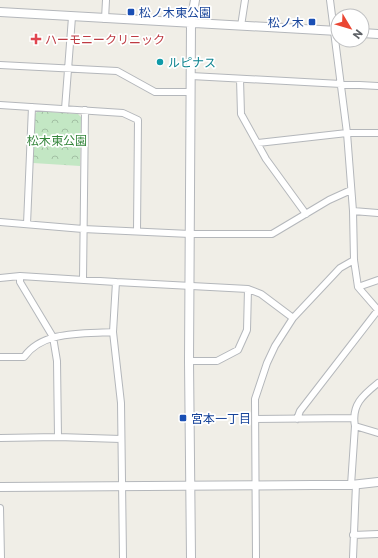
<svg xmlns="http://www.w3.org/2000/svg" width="378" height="558" viewBox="0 0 378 558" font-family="Commissioner,'Noto Sans JP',sans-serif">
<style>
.forest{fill:url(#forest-crowns)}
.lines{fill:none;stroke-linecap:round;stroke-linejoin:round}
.minor-casing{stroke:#b4b7bb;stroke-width:8}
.tertiary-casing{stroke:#b4b7bb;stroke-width:10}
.minor{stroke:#fff;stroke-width:6}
.tertiary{stroke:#fff;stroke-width:8}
.transit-dot{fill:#1a4fb4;stroke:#fff;stroke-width:1.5}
.health-dot{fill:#e0444e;stroke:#fff;stroke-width:1.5}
.culture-dot{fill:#0f9aa8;stroke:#fff;stroke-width:1.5}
.labels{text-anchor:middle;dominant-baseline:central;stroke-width:3.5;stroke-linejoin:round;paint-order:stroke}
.transit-label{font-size:12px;fill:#164399;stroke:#fff;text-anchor:start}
.health-label{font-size:12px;fill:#be3a42;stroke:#fff;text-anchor:start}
.culture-label{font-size:12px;fill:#0d838f;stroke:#fff;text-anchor:start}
.park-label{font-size:12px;fill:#35863c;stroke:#fff}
</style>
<defs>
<pattern id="forest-crowns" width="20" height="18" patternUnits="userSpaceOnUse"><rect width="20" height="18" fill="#c3e7c4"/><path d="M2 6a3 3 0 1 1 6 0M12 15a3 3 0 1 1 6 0" fill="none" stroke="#a2bfa3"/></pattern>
</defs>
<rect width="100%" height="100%" fill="#f0eee7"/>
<path class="forest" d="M 38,111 L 78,114 L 81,117 L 80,166 L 33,163 L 35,114 Z"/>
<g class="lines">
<defs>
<path id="minor" d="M 330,0 L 347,133 L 353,211 L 354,260 L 358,287 L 378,310
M 105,19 L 106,0
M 241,26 L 245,0
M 0,65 L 117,71 L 155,92 L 191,92
M 191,76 L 378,86
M 240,79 L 241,114 L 266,159 L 306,214
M 0,105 L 123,113 L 138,120 L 137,231
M 65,109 L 72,17
M 258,143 L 347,133 L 378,133
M 353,211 L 378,213
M 0,222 L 83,229 L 190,234 L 272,234 L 329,200 L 351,190
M 27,224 L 32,107
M 20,276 L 20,282 L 53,337 L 57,361 L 58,437
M 0,278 L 20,276 L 116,282 L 113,332 L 121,403 L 123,558
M 83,280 L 85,110
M 116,282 L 248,289 L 261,294 L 293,318
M 358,287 L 378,280
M 0,357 L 24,357 C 43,330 84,334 113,332
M 189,361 L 217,361 L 238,350 L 247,330 L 248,289
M 255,419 L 353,418
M 297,419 L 300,411 L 378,310
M 355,426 L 378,433
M 0,438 L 58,437 L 121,439
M 351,485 L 355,426 C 351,405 363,395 378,383
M 0,508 L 1,558
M 353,535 L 378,534
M 256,558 L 255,399 L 267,363 L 275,346 L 293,318 L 340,268 L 354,260
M 353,558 L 356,484"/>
<path id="tertiary" d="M 0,12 L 338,31
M 362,33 L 378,34
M 0,487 L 313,485 L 351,485 L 378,482
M 191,558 L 189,361 L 191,23 L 195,0"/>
</defs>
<use href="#minor" class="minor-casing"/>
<use href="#tertiary" class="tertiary-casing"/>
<use href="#minor" class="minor"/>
<use href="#tertiary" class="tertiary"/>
</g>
<g class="transit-dot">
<rect x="127" y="8" width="8" height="8" rx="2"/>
<rect x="308" y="18" width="8" height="8" rx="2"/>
<rect x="179" y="414" width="8" height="8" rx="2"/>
</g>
<path class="health-dot" d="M34 33h4v4h4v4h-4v4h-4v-4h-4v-4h4z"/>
<circle class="culture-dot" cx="160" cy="62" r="4"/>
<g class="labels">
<g class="transit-label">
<text x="139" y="12">松ノ木東公園</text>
<text x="304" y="22" text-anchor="end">松ノ木</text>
<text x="191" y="418">宮本一丁目</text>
</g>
<g class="health-label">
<text x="45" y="39">ハーモニークリニック</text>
</g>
<g class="culture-label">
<text x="168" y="62">ルピナス</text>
</g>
<g class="park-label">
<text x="57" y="140">松木東公園</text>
</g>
</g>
<g transform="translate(350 28) rotate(128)"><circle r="19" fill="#ffffff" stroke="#bfc0c2"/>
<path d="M0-3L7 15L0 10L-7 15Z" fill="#ea4633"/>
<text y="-6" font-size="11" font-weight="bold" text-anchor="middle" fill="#5e6267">N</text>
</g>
</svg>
